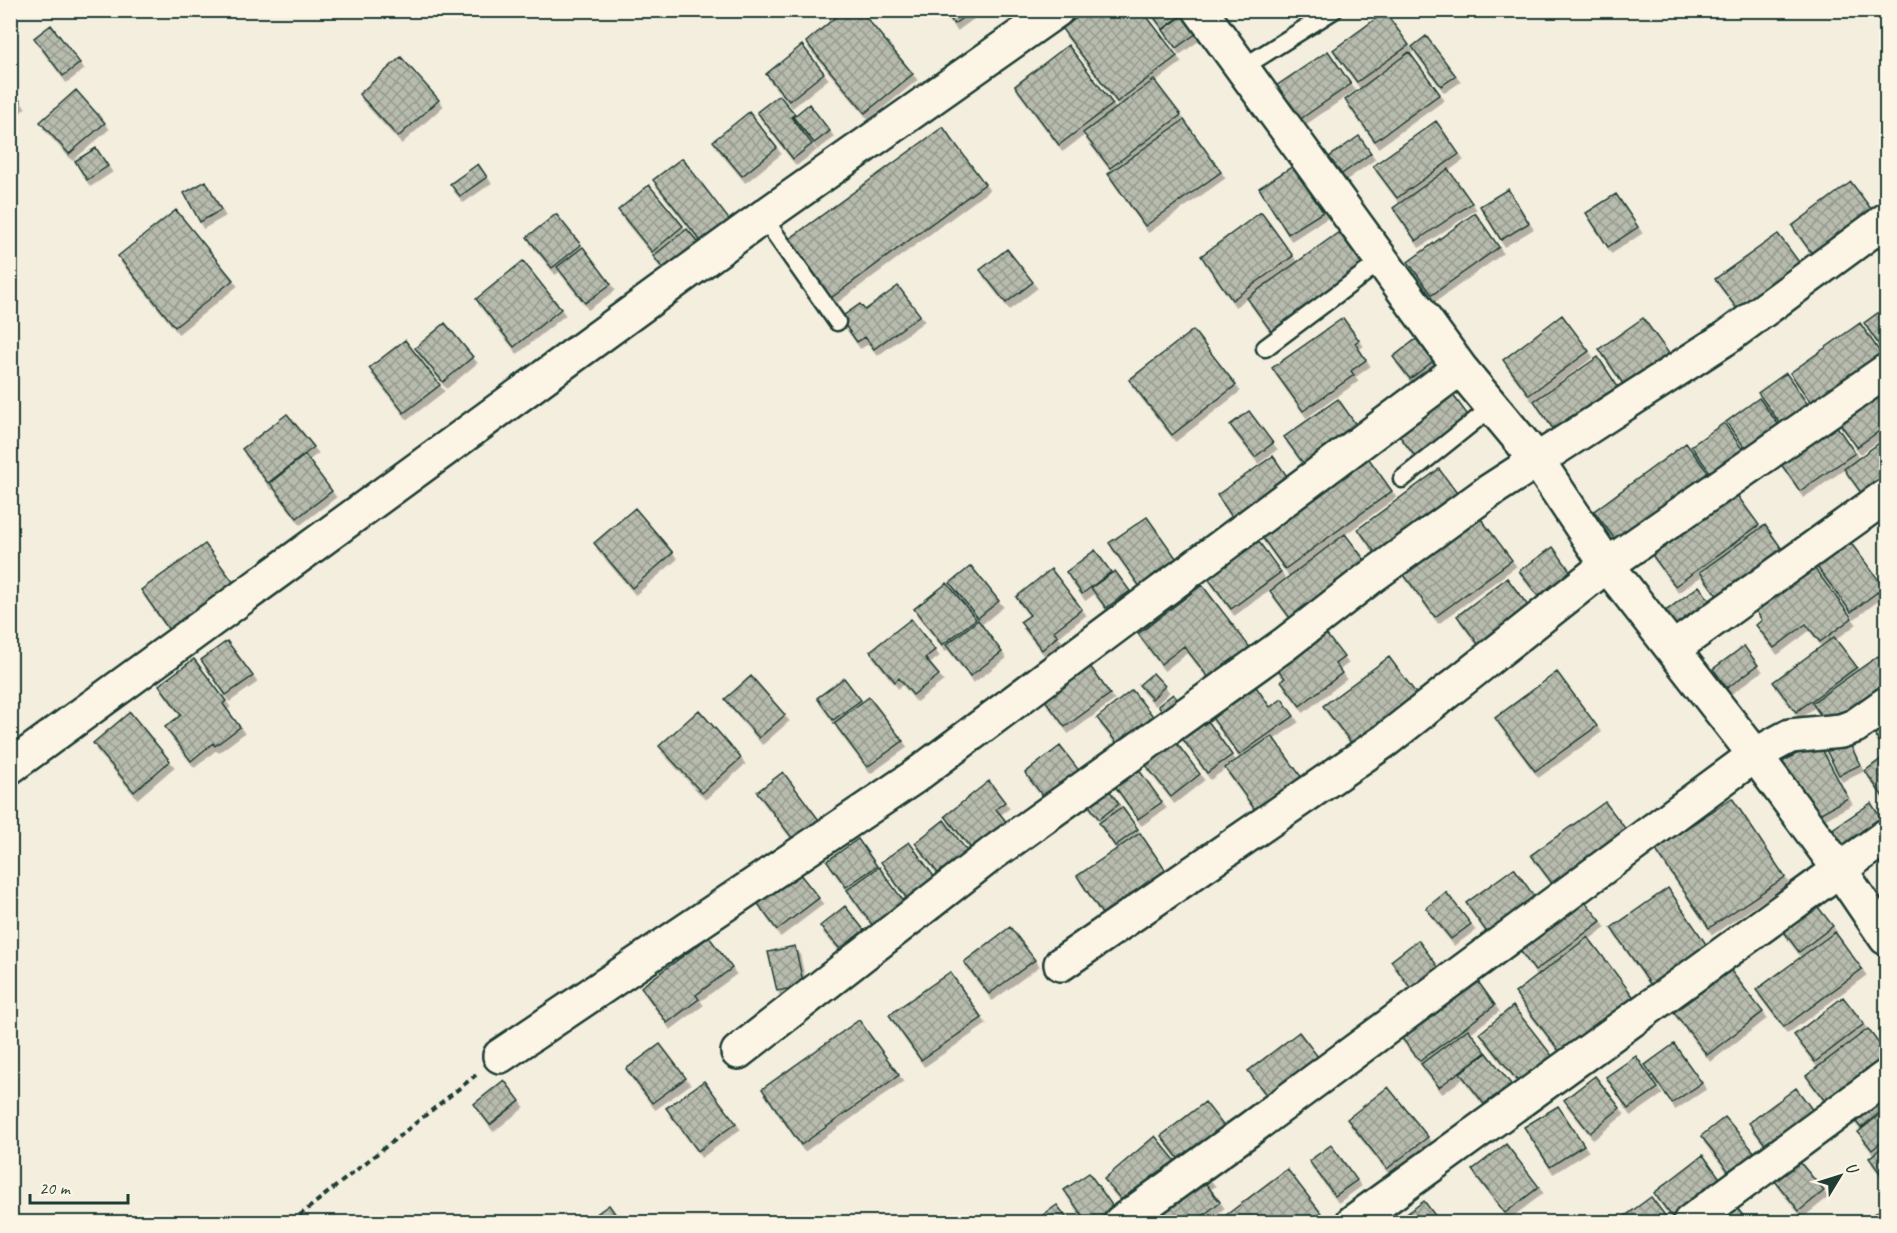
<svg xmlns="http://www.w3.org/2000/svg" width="1897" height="1233" viewBox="0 0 1897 1233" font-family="Caveat,sans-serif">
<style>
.building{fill:url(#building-cross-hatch);stroke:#1f3d34;stroke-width:1.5;filter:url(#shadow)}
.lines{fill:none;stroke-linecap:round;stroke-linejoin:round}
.lane-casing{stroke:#1f3d34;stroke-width:21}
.street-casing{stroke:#1f3d34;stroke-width:38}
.path{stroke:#1f3d34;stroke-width:4;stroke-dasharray:6 4.5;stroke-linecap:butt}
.lane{stroke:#fcf5e5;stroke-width:16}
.street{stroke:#fcf5e5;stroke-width:33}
</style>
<defs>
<pattern id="building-cross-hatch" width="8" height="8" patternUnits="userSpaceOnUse" patternTransform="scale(1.5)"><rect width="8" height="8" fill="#b8bcae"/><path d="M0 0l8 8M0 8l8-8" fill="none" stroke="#959a8e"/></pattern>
<filter id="shadow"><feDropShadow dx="3.5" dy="6" stdDeviation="0" flood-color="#0004"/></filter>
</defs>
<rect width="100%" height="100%" fill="#f3eede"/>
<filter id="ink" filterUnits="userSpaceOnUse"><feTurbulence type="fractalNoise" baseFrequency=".0167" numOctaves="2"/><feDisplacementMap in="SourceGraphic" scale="12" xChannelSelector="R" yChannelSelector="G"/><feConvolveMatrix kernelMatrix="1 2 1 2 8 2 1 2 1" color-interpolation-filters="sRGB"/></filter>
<g filter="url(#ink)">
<path class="building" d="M 844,10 L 860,10 L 913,74 L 865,113 L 806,42 Z
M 944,10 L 973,10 L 954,24 Z
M 1087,10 L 1142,10 L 1177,56 L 1117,102 L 1062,29 Z
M 1153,10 L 1185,10 L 1186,12 L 1163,29 L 1150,12 Z
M 1188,12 L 1201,30 L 1176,48 L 1163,30 Z
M 1385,12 L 1409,45 L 1357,82 L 1333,50 Z
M 51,25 L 80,63 L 63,76 L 34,38 Z
M 1426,36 L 1456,76 L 1441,86 L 1412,47 Z
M 802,45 L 824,73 L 789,101 L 766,74 Z
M 1068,45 L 1113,104 L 1059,145 L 1015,86 Z
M 1328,51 L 1351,84 L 1299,120 L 1276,86 Z
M 1409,52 L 1440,94 L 1375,141 L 1345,100 Z
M 401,57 L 439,100 L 398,137 L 359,94 Z
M 1154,80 L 1181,115 L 1110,168 L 1083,133 Z
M 10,89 L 21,102 L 10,111 Z
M 76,90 L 105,123 L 69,154 L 40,122 Z
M 779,95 L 795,114 L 791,117 L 812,144 L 793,159 L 757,112 Z
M 809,104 L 830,131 L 814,143 L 793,117 Z
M 749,112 L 777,148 L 742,176 L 713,141 Z
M 1184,120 L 1221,172 L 1145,226 L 1108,174 Z
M 1436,121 L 1459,154 L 1397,198 L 1373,166 Z
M 943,127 L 985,184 L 831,298 L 788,240 Z
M 1359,136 L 1371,153 L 1332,181 L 1319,164 Z
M 96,148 L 108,166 L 87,180 L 75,161 Z
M 682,158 L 731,222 L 703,244 L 653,180 Z
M 478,164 L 487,177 L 460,196 L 450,184 Z
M 1293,166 L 1323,212 L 1288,234 L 1259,188 Z
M 1448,169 L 1472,203 L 1416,241 L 1393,208 Z
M 206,181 L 221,210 L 200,222 L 184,193 Z
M 1851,182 L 1878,218 L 1818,262 L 1792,226 Z
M 649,185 L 683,226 L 652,252 L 618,210 Z
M 1508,189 L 1529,223 L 1501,240 L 1480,206 Z
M 1616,194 L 1638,227 L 1608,247 L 1586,213 Z
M 176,210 L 233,280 L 175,327 L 118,256 Z
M 1261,212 L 1293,256 L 1232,300 L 1201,256 Z
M 1475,213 L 1499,247 L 1432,295 L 1408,262 Z
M 556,214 L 581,245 L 552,268 L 527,237 Z
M 687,229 L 703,248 L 669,276 L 653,256 Z
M 1339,232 L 1365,268 L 1273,334 L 1247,298 Z
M 1778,234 L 1805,270 L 1741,314 L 1715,279 Z
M 583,247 L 611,284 L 585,303 L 557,267 Z
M 1007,249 L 1033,282 L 1006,303 L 980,270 Z
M 523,261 L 561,309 L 514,347 L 476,299 Z
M 898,286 L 920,315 L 874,349 L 865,337 L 857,342 L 840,318 L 860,304 L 865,310 Z
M 1886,307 L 1886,355 L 1864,323 Z
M 1562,315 L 1589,351 L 1529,395 L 1503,360 Z
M 1343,318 L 1359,340 L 1355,343 L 1366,360 L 1351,371 L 1354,375 L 1303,411 L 1272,368 Z
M 1643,318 L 1673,359 L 1628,391 L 1599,349 Z
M 445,323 L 473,357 L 443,382 L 415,348 Z
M 1860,323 L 1886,361 L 1819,414 L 1790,373 Z
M 1193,330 L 1236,385 L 1172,435 L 1129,380 Z
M 1416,339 L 1433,361 L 1410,379 L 1393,357 Z
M 405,340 L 440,385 L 404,413 L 369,368 Z
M 1598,357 L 1624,396 L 1560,439 L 1534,401 Z
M 1786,373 L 1815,415 L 1788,434 L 1758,393 Z
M 1886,387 L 1886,426 L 1857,447 L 1833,414 Z
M 1450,391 L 1470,418 L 1416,458 L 1396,431 Z
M 1759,398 L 1786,435 L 1753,459 L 1726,422 Z
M 1338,399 L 1364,436 L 1311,474 L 1284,437 Z
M 1249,411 L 1273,443 L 1255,457 L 1230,425 Z
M 287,414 L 314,447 L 268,483 L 242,449 Z
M 1829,415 L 1855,453 L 1800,491 L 1774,454 Z
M 1724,423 L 1752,463 L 1720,486 L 1691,446 Z
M 1886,438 L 1886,486 L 1867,501 L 1844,469 Z
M 1686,443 L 1715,482 L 1622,549 L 1594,511 Z
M 1364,452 L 1392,491 L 1285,569 L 1257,530 Z
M 305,455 L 332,491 L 297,518 L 270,483 Z
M 1273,456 L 1295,488 L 1239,527 L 1217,495 Z
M 1439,469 L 1463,501 L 1382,562 L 1358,529 Z
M 1734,491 L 1759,525 L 1675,586 L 1650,552 Z
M 1472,507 L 1512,560 L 1435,617 L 1396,564 Z
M 635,508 L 673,553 L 632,588 L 594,543 Z
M 1147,517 L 1181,565 L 1143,591 L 1109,543 Z
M 1765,525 L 1789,559 L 1724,605 L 1700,572 Z
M 1841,530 L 1884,587 L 1851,612 L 1808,555 Z
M 1253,534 L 1281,572 L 1231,609 L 1202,570 Z
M 1345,534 L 1371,568 L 1296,626 L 1270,591 Z
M 205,544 L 234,583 L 169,630 L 141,590 Z
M 1553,547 L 1571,572 L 1538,596 L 1519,571 Z
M 1095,550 L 1111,572 L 1082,594 L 1066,572 Z
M 1809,561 L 1852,618 L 1820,642 L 1806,624 L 1774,648 L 1756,625 L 1762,620 L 1756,611 L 1763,606 L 1758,599 Z
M 971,566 L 999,601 L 978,618 L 950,583 Z
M 1051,569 L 1082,609 L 1054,631 L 1058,636 L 1042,650 L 1020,622 L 1030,615 L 1016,597 Z
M 1115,571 L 1130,591 L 1106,608 L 1091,588 Z
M 1507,578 L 1532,611 L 1481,648 L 1457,616 Z
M 947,583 L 976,619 L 942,645 L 914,609 Z
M 1202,585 L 1255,654 L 1215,686 L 1184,646 L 1161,664 L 1138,634 Z
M 1699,586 L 1715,608 L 1679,634 L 1663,613 Z
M 911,619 L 935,650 L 925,658 L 939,675 L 913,695 L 899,678 L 895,682 L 870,651 Z
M 978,620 L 1002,652 L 970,676 L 946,645 Z
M 1323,630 L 1344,657 L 1335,664 L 1342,673 L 1300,706 L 1281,681 L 1285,678 L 1276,667 Z
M 1834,637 L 1857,667 L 1796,712 L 1773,682 Z
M 227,641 L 253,676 L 226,695 L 201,660 Z
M 1744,646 L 1758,665 L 1727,688 L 1713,669 Z
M 1878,656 L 1886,667 L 1886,691 L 1832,731 L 1812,703 Z
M 1389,657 L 1421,700 L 1356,749 L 1323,706 Z
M 194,659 L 226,701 L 223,704 L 240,727 L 215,746 L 213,743 L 191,761 L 165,727 L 181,715 L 159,685 Z
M 1085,659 L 1110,694 L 1065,727 L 1039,692 Z
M 1557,672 L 1597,726 L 1535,771 L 1495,718 Z
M 1153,673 L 1165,686 L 1152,699 L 1139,685 Z
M 751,676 L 785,715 L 759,738 L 725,699 Z
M 844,678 L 861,700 L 833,720 L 817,698 Z
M 1252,681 L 1270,707 L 1282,699 L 1294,716 L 1239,755 L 1208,712 Z
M 1132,690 L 1160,725 L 1125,753 L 1097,718 Z
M 1173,694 L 1183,707 L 1168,719 L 1158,706 Z
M 869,697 L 903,741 L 867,767 L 834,723 Z
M 699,710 L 741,758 L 702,793 L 659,746 Z
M 130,712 L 170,761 L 134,792 L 93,743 Z
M 1206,718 L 1232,755 L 1207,773 L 1180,735 Z
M 1886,725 L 1886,750 L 1874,734 Z
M 1272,736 L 1307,785 L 1261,818 L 1225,768 Z
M 1847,738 L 1860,765 L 1839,775 L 1825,748 Z
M 1175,741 L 1200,774 L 1171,797 L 1145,764 Z
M 1818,742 L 1848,798 L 1812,818 L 1782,762 Z
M 1060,746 L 1084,777 L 1049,804 L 1025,773 Z
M 1886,755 L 1886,801 L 1865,771 Z
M 1134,763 L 1162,802 L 1138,819 L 1110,779 Z
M 783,772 L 819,820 L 793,839 L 757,792 Z
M 989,781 L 1005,802 L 996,809 L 1013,830 L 978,857 L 945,816 Z
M 1105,784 L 1119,804 L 1099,819 L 1084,799 Z
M 1732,798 L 1785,877 L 1709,928 L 1655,849 Z
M 1605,802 L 1628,832 L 1554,886 L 1531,855 Z
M 1871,803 L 1886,826 L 1850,858 L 1831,830 Z
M 1122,807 L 1138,829 L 1115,846 L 1099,823 Z
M 944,820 L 972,858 L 943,880 L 915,843 Z
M 1140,833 L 1166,871 L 1102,914 L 1077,876 Z
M 858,839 L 877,866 L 846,887 L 827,861 Z
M 909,842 L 941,886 L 912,906 L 881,862 Z
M 879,867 L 910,910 L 878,933 L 847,890 Z
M 1514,868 L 1539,903 L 1491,938 L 1466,903 Z
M 799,873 L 819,898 L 777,930 L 758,904 Z
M 1668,888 L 1710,950 L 1653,988 L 1611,928 Z
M 1446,892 L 1471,924 L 1451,939 L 1426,908 Z
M 1578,893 L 1601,921 L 1535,971 L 1514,942 Z
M 1810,897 L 1833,926 L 1799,952 L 1777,923 Z
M 845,906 L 864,930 L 840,949 L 820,926 Z
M 1010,927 L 1035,960 L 989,994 L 964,962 Z
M 1835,932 L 1862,969 L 1784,1027 L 1756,990 Z
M 709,937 L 732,968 L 696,995 L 699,999 L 667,1023 L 641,987 Z
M 1588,937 L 1636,1000 L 1563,1056 L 1515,993 Z
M 1418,940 L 1442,972 L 1414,993 L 1391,961 Z
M 795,946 L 804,986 L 777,991 L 768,952 Z
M 1728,967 L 1763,1012 L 1707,1055 L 1672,1010 Z
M 1469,969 L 1495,1005 L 1420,1061 L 1393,1027 Z
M 950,972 L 982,1018 L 921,1060 L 889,1015 Z
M 1843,997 L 1864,1024 L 1815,1062 L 1794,1035 Z
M 1513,1006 L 1557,1062 L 1523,1088 L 1480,1033 Z
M 859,1020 L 899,1075 L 801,1145 L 762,1089 Z
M 1468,1029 L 1486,1052 L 1439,1087 L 1421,1064 Z
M 1868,1029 L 1886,1053 L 1886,1073 L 1834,1113 L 1806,1076 Z
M 1299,1032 L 1325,1066 L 1274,1105 L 1248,1071 Z
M 660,1044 L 686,1078 L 652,1103 L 626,1069 Z
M 1674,1044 L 1702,1083 L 1672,1103 L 1645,1065 Z
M 1487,1053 L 1511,1084 L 1484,1104 L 1460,1073 Z
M 1636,1056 L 1658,1088 L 1628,1109 L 1606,1077 Z
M 1595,1076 L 1620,1108 L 1590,1133 L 1564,1100 Z
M 504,1080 L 520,1101 L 490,1125 L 474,1104 Z
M 704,1081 L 736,1123 L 698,1151 L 666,1108 Z
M 1886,1081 L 1886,1107 L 1861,1128 L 1848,1112 Z
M 1388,1087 L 1428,1137 L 1387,1169 L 1347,1119 Z
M 1796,1088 L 1820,1120 L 1773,1155 L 1749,1123 Z
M 1205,1102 L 1226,1129 L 1182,1163 L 1161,1136 Z
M 1558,1106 L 1584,1145 L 1550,1167 L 1524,1127 Z
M 1883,1112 L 1886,1116 L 1886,1138 L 1872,1150 L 1858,1132 Z
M 1725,1117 L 1755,1153 L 1730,1173 L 1701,1136 Z
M 1155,1136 L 1178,1164 L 1127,1207 L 1104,1179 Z
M 1506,1144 L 1539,1187 L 1505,1213 L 1472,1170 Z
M 1886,1144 L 1886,1181 L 1869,1158 Z
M 1331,1145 L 1357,1180 L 1335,1196 L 1309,1161 Z
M 1703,1155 L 1728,1189 L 1676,1222 L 1654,1193 Z
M 1799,1161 L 1824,1191 L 1799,1211 L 1775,1181 Z
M 1287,1169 L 1328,1222 L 1231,1222 L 1225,1216 Z
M 1202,1170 L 1211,1180 L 1206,1184 L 1220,1202 L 1195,1222 L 1137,1222 Z
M 1089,1173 L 1114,1208 L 1093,1222 L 1087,1222 L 1064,1190 Z
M 1651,1197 L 1670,1222 L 1617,1222 Z
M 1424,1201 L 1440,1222 L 1396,1222 Z
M 1734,1204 L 1748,1222 L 1708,1222 Z
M 609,1205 L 621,1222 L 585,1222 Z
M 1057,1205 L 1070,1222 L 1033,1222 Z
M 1884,1207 L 1886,1210 L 1886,1222 L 1863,1222 Z"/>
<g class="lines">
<defs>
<path id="lane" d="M 1242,68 L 1334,10
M 763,217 L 837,322
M 1265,348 L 1381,261
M 1402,479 L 1492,407"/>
<path id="street" d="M 1200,10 L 1460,368 L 1537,460 L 1607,565 L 1755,755 L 1840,870 L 1886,938
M 1674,648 L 1886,496
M 10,767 L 763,217 L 1057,10
M 1061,964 L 1386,740 L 1607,565 L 1886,371
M 738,1052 L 993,853 L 1285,644 L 1371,577 L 1488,492 L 1726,338 L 1886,220
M 500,1056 L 914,777 L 1460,368
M 1121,1222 L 1251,1128 L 1755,755 L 1790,736 L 1841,731 L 1855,726 L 1886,704
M 1353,1222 L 1886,836
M 1690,1222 L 1886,1077"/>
</defs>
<use href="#lane" class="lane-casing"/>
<use href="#street" class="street-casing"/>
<path class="path" d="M 291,1222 L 476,1075"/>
<use href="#lane" class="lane"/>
<use href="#street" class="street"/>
</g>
</g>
<rect width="1897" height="1233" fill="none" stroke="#fcf5e5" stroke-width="36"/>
<rect x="18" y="18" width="1861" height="1197" fill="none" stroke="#1f3d34" stroke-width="2" filter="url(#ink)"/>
<g transform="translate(1840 1176) rotate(52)" stroke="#fcf5e5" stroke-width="4.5" paint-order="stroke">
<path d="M0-4.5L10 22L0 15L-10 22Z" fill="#1f3d34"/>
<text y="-9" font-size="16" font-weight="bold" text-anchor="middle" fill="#1f3d34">U</text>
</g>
<path d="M30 1194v9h98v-9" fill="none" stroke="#1f3d34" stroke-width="3"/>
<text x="39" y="1194" font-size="18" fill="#1f3d34" stroke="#fcf5e5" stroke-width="4.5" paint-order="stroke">20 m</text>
</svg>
